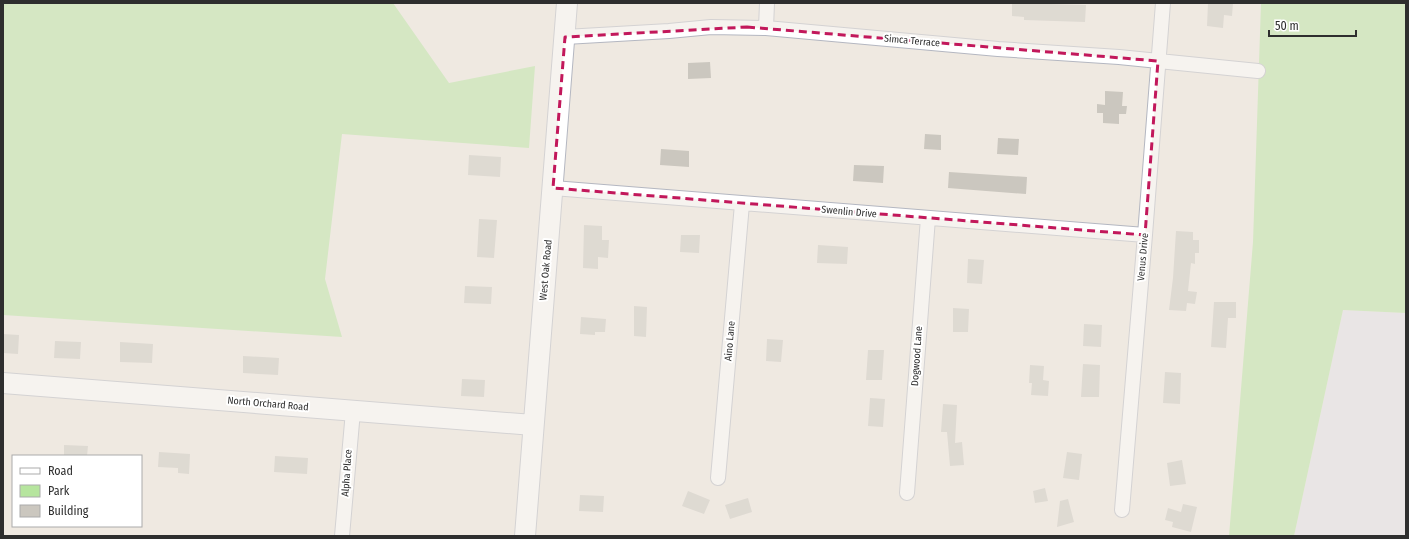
<svg xmlns="http://www.w3.org/2000/svg" width="1409" height="539" viewBox="0 0 1409 539" font-family="'Fira Sans Condensed',sans-serif">
<style>
.industrial{fill:#e3e1e8}
.green{fill:#b6e59e}
.building{fill:#cbc7bf}
.lines{fill:none;stroke-linecap:round;stroke-linejoin:round}
.street-casing{stroke:#b4b7c1;stroke-width:16}
.secondary-casing{stroke:#b4b7c1;stroke-width:22}
.street{stroke:#fff;stroke-width:14}
.secondary{stroke:#fff;stroke-width:20}
.marked{fill:none;stroke:#c2185b;stroke-width:3;stroke-dasharray:8 5;stroke-linejoin:round}
.labels{text-anchor:middle;dominant-baseline:central;stroke-width:4;stroke-linejoin:round;paint-order:stroke}
.street-label{font-size:10px;fill:#2e2e2e;stroke:#fff}
</style>
<rect width="100%" height="100%" fill="#efe9e1"/>
<path class="industrial" d="M 1343,310 L 1406,313 L 1406,536 L 1294,536 Z"/>
<path class="green" d="M 3,3 L 393,3 L 449,83 L 535,66 L 529,148 L 342,134 L 325,279 L 342,337 L 3,315 Z
M 1261,3 L 1406,3 L 1406,313 L 1343,310 L 1294,536 L 1229,536 L 1253,242 Z"/>
<path class="building" d="M 1012,3 L 1086,5 L 1085,22 L 1024,20 L 1024,17 L 1012,16 Z
M 1208,3 L 1233,3 L 1232,16 L 1224,15 L 1223,28 L 1207,26 Z
M 710,62 L 711,78 L 688,79 L 688,63 Z
M 1105,91 L 1123,92 L 1122,106 L 1127,106 L 1126,114 L 1119,114 L 1119,124 L 1103,123 L 1103,113 L 1097,113 L 1097,104 L 1105,105 Z
M 925,134 L 941,135 L 941,150 L 924,149 Z
M 998,138 L 1019,139 L 1018,155 L 997,154 Z
M 661,149 L 689,151 L 689,167 L 660,165 Z
M 469,155 L 501,157 L 500,177 L 468,175 Z
M 854,165 L 884,166 L 883,183 L 853,181 Z
M 949,172 L 1027,177 L 1026,194 L 948,188 Z
M 479,219 L 497,220 L 494,258 L 477,257 Z
M 584,225 L 602,226 L 602,240 L 609,240 L 608,258 L 598,257 L 598,269 L 583,268 Z
M 1176,231 L 1193,232 L 1193,240 L 1199,240 L 1199,253 L 1195,253 L 1195,264 L 1191,263 L 1188,291 L 1197,292 L 1195,304 L 1187,303 L 1186,311 L 1169,310 L 1173,278 Z
M 681,235 L 700,235 L 699,253 L 680,252 Z
M 818,245 L 848,247 L 847,264 L 817,263 Z
M 968,259 L 984,260 L 982,284 L 967,283 Z
M 465,286 L 492,287 L 491,304 L 464,303 Z
M 1214,302 L 1236,302 L 1236,318 L 1228,318 L 1226,348 L 1211,347 Z
M 634,306 L 647,307 L 646,337 L 634,336 Z
M 953,308 L 969,309 L 968,332 L 953,332 Z
M 581,317 L 606,319 L 605,332 L 595,332 L 595,335 L 580,334 Z
M 1084,324 L 1102,325 L 1101,347 L 1083,346 Z
M 3,334 L 19,335 L 18,354 L 3,353 Z
M 767,339 L 783,340 L 781,362 L 766,361 Z
M 55,341 L 81,342 L 80,359 L 54,358 Z
M 120,342 L 153,344 L 152,363 L 120,362 Z
M 868,350 L 884,350 L 882,380 L 866,380 Z
M 243,356 L 279,358 L 278,375 L 243,373 Z
M 1083,364 L 1100,365 L 1099,397 L 1081,397 Z
M 1030,365 L 1044,366 L 1043,380 L 1049,381 L 1048,396 L 1031,395 L 1032,383 L 1029,383 Z
M 1165,372 L 1181,373 L 1180,404 L 1163,403 Z
M 462,379 L 485,380 L 484,397 L 461,396 Z
M 870,398 L 885,399 L 883,427 L 868,426 Z
M 943,404 L 957,405 L 955,443 L 962,442 L 964,465 L 950,466 L 947,432 L 941,432 Z
M 64,445 L 88,446 L 87,456 L 64,456 Z
M 159,452 L 190,454 L 189,474 L 178,473 L 178,468 L 158,467 Z
M 1067,452 L 1082,454 L 1079,480 L 1063,478 Z
M 275,456 L 308,458 L 307,474 L 274,472 Z
M 1182,460 L 1186,484 L 1170,486 L 1167,463 Z
M 1045,488 L 1048,501 L 1035,503 L 1033,491 Z
M 688,491 L 710,500 L 704,514 L 682,506 Z
M 580,495 L 604,496 L 603,512 L 579,511 Z
M 748,498 L 752,512 L 730,519 L 725,505 Z
M 1068,499 L 1074,522 L 1057,527 L 1060,501 Z
M 1183,504 L 1197,507 L 1191,532 L 1172,527 L 1173,522 L 1165,520 L 1168,508 L 1181,512 Z"/>
<g class="lines">
<defs>
<path id="street" d="M 766,28 L 767,3
M 565,37 L 669,31 L 711,27 L 766,28 L 998,49 L 1119,57 L 1258,71
M 553,188 L 1145,235
M 718,478 L 742,204
M 907,493 L 928,218
M 1122,510 L 1145,235 L 1163,3
M 342,536 L 353,411"/>
<path id="secondary" d="M 3,383 L 533,425
M 525,536 L 567,3"/>
</defs>
<use href="#street" class="street-casing"/>
<use href="#secondary" class="secondary-casing"/>
<use href="#street" class="street"/>
<use href="#secondary" class="secondary"/>
</g>
<path d="M0 0H1409V539H0ZM 747,27 L 1158,61 L 1145,235 L 553,188 L 565,37 Z" fill="#efe9e1" fill-opacity=".55" fill-rule="evenodd"/>
<path class="marked" d="M 747,27 L 1158,61 L 1145,235 L 553,188 L 565,37 Z"/>
<g class="labels">
<g class="street-label">
<text transform="translate(912 41) rotate(5)">Simca Terrace</text>
<text transform="translate(849 212) rotate(5)">Swenlin Drive</text>
<text transform="translate(1143 257) rotate(-85)">Venus Drive</text>
<text transform="translate(546 270) rotate(-85)">West Oak Road</text>
<text transform="translate(730 341) rotate(-85)">Aino Lane</text>
<text transform="translate(917 356) rotate(-86)">Dogwood Lane</text>
<text transform="translate(268 404) rotate(5)">North Orchard Road</text>
<text transform="translate(347 473) rotate(-86)">Alpha Place</text>
</g>
</g>
<rect width="1409" height="539" fill="none" stroke="#2e2e2e" stroke-width="8"/>
<rect x="12" y="455" width="130" height="72" fill="#ffffff" stroke="#ababab"/>
<rect x="20" y="468" width="20" height="6" fill="#ffffff" stroke="#ababab"/>
<text x="48" y="475" font-size="12" fill="#2e2e2e">Road</text>
<rect x="20" y="485" width="20" height="12" fill="#b6e59e" stroke="#ababab"/>
<text x="48" y="495" font-size="12" fill="#2e2e2e">Park</text>
<rect x="20" y="505" width="20" height="12" fill="#cbc7bf" stroke="#ababab"/>
<text x="48" y="515" font-size="12" fill="#2e2e2e">Building</text>
<path d="M1269 30v6h87v-6" fill="none" stroke="#2e2e2e" stroke-width="2"/>
<text x="1275" y="30" font-size="12" fill="#2e2e2e" stroke="#ffffff" stroke-width="3" paint-order="stroke">50 m</text>
</svg>
